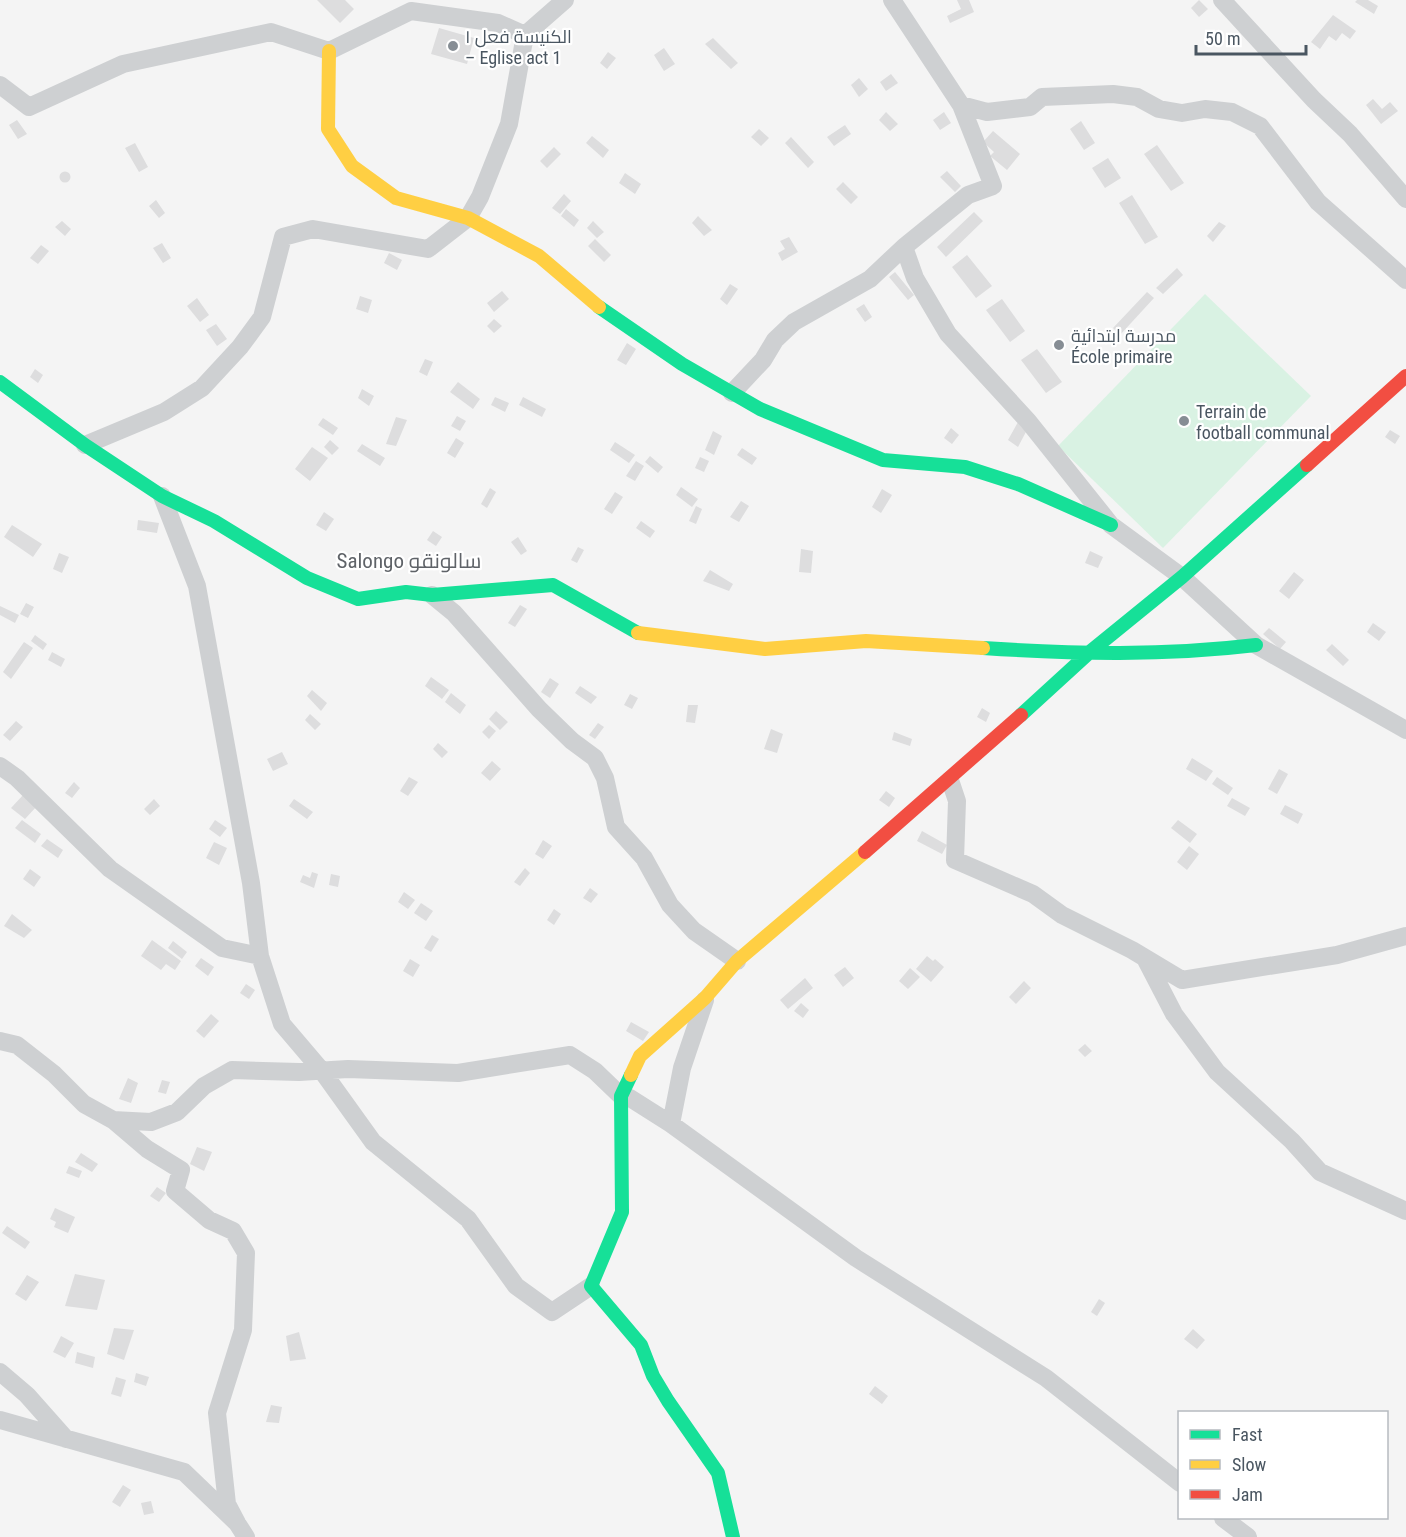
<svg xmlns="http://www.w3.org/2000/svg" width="1406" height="1537" viewBox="0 0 1406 1537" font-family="'Roboto Condensed',Cairo,sans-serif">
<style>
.green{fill:#d9f2e3}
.building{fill:#ddddde}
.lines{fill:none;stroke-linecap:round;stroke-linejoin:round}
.street{stroke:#ced0d2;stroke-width:18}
.fast{stroke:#16e098;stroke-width:14}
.slow{stroke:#ffcf43;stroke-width:14}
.jam{stroke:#f24e42;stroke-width:14}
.poi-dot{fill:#868d94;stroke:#fff;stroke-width:2}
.labels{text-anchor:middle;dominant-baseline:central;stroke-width:4.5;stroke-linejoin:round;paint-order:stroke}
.poi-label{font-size:18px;fill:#4a5661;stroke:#fff;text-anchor:start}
.quarter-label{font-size:21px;fill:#5f6368;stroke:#fff}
</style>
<rect width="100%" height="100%" fill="#f4f4f4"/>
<path class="green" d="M 1205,294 L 1311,396 L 1163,548 L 1058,446 Z"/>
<path class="building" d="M 317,0 L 345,0 L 354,9 L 340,23 Z
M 957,0 L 969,0 L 974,12 L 950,23 L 947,16 L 961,9 Z
M 1199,0 L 1208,9 L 1199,17 L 1191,8 Z
M 1357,0 L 1368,0 L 1378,6 L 1374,14 L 1355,2 Z
M 1333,15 L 1356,31 L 1350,39 L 1342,33 L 1336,41 L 1329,36 L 1320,49 L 1311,42 Z
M 439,28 L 474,38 L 467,64 L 431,54 Z
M 713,38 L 738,63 L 731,69 L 705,44 Z
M 664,48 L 675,64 L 664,71 L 654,55 Z
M 608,52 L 616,58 L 607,69 L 600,63 Z
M 891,74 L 898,83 L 886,91 L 880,82 Z
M 859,78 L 868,89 L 859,97 L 851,85 Z
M 1373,99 L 1382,109 L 1390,102 L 1398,111 L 1381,124 L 1366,105 Z
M 886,112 L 898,124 L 890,131 L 879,120 Z
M 944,112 L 951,123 L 940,130 L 933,120 Z
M 17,120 L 27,134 L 18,139 L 9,125 Z
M 1081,121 L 1095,143 L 1084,150 L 1070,129 Z
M 845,125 L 851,134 L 834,146 L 827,137 Z
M 759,129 L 769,138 L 761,146 L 751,137 Z
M 993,131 L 1020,154 L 1007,170 L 990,156 L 994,152 L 983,142 Z
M 592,136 L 609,150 L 603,158 L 586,143 Z
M 791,137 L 814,162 L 808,168 L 785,143 Z
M 135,143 L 148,167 L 139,172 L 125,148 Z
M 1157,145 L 1184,183 L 1171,191 L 1144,154 Z
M 554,147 L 561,154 L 547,168 L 540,161 Z
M 1108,158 L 1121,178 L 1105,188 L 1092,168 Z
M 947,171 L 961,186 L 955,192 L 940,177 Z
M59.5 177a5.5 5.5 0 1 1 11 0a5.5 5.5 0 1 1-11 0Z
M 625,173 L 641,184 L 635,194 L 619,183 Z
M 843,182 L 858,197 L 851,204 L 836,189 Z
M 564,194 L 571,201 L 560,214 L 552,208 Z
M 1132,195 L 1158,237 L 1145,244 L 1119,203 Z
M 156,200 L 165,213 L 159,218 L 149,206 Z
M 566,209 L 579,220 L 574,227 L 561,216 Z
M 974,212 L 983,221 L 946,257 L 937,247 Z
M 698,216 L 712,230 L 704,236 L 692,223 Z
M 62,221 L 71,229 L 65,236 L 55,227 Z
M 593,221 L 604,232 L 597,238 L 587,228 Z
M 1219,222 L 1226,226 L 1213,242 L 1207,236 Z
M 789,237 L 798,252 L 782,261 L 778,253 L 785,249 L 780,241 Z
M 595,239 L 611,255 L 604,262 L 588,246 Z
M 162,243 L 171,258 L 163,263 L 153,248 Z
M 41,245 L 49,251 L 38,264 L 30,258 Z
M 389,253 L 402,260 L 397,270 L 384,263 Z
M 967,255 L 992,286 L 976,298 L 952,267 Z
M 1177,268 L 1183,275 L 1163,294 L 1156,288 Z
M 895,272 L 914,295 L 908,300 L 889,277 Z
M 730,284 L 738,289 L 727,305 L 720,299 Z
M 502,291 L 509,299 L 494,312 L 487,303 Z
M 1147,292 L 1154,298 L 1120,335 L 1113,328 Z
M 360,296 L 372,300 L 368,313 L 356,309 Z
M 197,298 L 209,315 L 200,322 L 187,306 Z
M 1002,299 L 1025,331 L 1010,342 L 986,310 Z
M 864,304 L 872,317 L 865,322 L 856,309 Z
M 494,319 L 502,326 L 494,333 L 487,326 Z
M 216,324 L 227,339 L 217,346 L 206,330 Z
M 627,343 L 636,349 L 626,365 L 617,360 Z
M 1037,349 L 1062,382 L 1046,393 L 1021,360 Z
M 425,359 L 433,362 L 427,376 L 419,372 Z
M 35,369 L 43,375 L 38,383 L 30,377 Z
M 458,382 L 480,399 L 473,409 L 450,392 Z
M 362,389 L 374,396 L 369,406 L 358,398 Z
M 495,397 L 509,403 L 505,412 L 491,405 Z
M 523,397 L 546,409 L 542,417 L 519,405 Z
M 457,416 L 466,421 L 460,431 L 451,426 Z
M 396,417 L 407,420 L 396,446 L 386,444 Z
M 323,418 L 338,428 L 333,435 L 318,425 Z
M 1018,422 L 1028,428 L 1018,447 L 1008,440 Z
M 951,428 L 959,435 L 952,444 L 944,438 Z
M 1390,430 L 1400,436 L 1395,444 L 1385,437 Z
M 713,431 L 722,436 L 714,455 L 705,450 Z
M 456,438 L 464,443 L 455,458 L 447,453 Z
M 330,440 L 339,448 L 332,455 L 324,447 Z
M 615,442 L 635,455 L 629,463 L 610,450 Z
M 362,444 L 385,458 L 380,466 L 357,451 Z
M 312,447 L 328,458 L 310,481 L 295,469 Z
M 742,448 L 757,458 L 752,465 L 737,455 Z
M 650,456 L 663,467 L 658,473 L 645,462 Z
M 700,457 L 709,461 L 704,472 L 695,468 Z
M 636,461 L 644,466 L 635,481 L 626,476 Z
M 681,487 L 698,499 L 692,507 L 676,495 Z
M 490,488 L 496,492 L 487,508 L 481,504 Z
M 882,489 L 892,495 L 881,513 L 872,507 Z
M 615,492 L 623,497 L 612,514 L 604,509 Z
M 741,501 L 749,506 L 739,522 L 730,517 Z
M 696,506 L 702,509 L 696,524 L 689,521 Z
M 324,512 L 334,519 L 326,531 L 316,525 Z
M 138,520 L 159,523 L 157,533 L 137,530 Z
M 641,521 L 655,531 L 650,538 L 636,528 Z
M 12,525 L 42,544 L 33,557 L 4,537 Z
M 433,531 L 442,537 L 436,546 L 427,540 Z
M 518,537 L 527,551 L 521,555 L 511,542 Z
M 578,547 L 584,550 L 577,563 L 571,560 Z
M 801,549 L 813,551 L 811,573 L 799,572 Z
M 1090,551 L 1103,557 L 1098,568 L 1085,563 Z
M 59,553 L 69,557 L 62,573 L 53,569 Z
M 710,570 L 733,584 L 729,591 L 703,581 Z
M 1294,572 L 1304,580 L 1289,599 L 1279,591 Z
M 26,603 L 34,607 L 28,618 L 20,614 Z
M 520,605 L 527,609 L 515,627 L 508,623 Z
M 0,606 L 19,615 L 15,623 L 0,615 Z
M 1373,623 L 1386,632 L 1379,641 L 1367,632 Z
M 1269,628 L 1286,642 L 1280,649 L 1263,634 Z
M 35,635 L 47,644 L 43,650 L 31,641 Z
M 24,642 L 33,648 L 11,679 L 3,672 Z
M 1332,644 L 1349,660 L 1343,666 L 1326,650 Z
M 52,652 L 65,659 L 61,667 L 48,660 Z
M 431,677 L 449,690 L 442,699 L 425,686 Z
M 550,678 L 559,684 L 550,698 L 541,692 Z
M 580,686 L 597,697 L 591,704 L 575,693 Z
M 312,690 L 327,703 L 321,711 L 307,696 Z
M 451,693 L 466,705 L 460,714 L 445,702 Z
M 630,694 L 638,698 L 632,709 L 624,705 Z
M 688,705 L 698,705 L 695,723 L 686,722 Z
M 982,708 L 990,713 L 986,722 L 977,717 Z
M 496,711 L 508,722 L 500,730 L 489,719 Z
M 310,714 L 321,724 L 315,730 L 305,720 Z
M 16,721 L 23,727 L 10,741 L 3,735 Z
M 598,723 L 604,727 L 595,739 L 589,735 Z
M 489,725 L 496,731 L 489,739 L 482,732 Z
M 771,729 L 783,734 L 777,753 L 764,749 Z
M 894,732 L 912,739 L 910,746 L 892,740 Z
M 438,743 L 448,752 L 442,758 L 433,749 Z
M 282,752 L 288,764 L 273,771 L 267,759 Z
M 1192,758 L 1213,771 L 1206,781 L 1186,769 Z
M 492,761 L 501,769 L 490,781 L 481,773 Z
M 1279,769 L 1288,774 L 1277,794 L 1268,789 Z
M 409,777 L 418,782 L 408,796 L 400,791 Z
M 1217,777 L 1233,788 L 1228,795 L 1212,784 Z
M 74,782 L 80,788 L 72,798 L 65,793 Z
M 886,791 L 895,798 L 889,807 L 879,800 Z
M 24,794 L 37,806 L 25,819 L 11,808 Z
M 1232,798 L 1250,808 L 1245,816 L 1227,806 Z
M 154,799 L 160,806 L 150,815 L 144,809 Z
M 294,799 L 313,812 L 307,819 L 289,806 Z
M 1285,805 L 1303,814 L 1298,824 L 1280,814 Z
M 22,820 L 41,834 L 35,843 L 15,828 Z
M 215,820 L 227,828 L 220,837 L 209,829 Z
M 1178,820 L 1197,834 L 1190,843 L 1171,828 Z
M 922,831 L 947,845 L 942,854 L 917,841 Z
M 47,839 L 63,850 L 58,858 L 41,846 Z
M 543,840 L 552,846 L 543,859 L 535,854 Z
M 214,842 L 227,848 L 219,865 L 206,858 Z
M 1189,846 L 1199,854 L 1187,870 L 1177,862 Z
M 525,868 L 530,873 L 520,886 L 514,882 Z
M 30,869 L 41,877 L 34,887 L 23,879 Z
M 312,872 L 318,874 L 314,888 L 300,882 L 303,875 L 310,878 Z
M 331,874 L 340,876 L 338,887 L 329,885 Z
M 590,888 L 598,894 L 591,903 L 583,898 Z
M 404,892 L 415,900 L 408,909 L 398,902 Z
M 421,903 L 433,911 L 426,921 L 414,913 Z
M 554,909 L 561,914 L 554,925 L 547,920 Z
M 12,914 L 32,930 L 24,938 L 4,926 Z
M 432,935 L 439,939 L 431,952 L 424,948 Z
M 152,940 L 181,961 L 175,970 L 166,964 L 161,970 L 141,956 Z
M 173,941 L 187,952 L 182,959 L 168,948 Z
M 927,956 L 933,961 L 935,959 L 944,967 L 931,982 L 916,969 Z
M 201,958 L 214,967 L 208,976 L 195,966 Z
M 410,959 L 420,965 L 413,977 L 403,971 Z
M 845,967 L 854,978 L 843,987 L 834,975 Z
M 910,968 L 920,977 L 908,989 L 899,981 Z
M 805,978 L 813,988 L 788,1009 L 780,1000 Z
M 1024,981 L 1031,988 L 1016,1004 L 1009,997 Z
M 246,984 L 255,990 L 249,999 L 240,993 Z
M 801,1003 L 809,1010 L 803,1018 L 794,1011 Z
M 211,1014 L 219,1021 L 204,1038 L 196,1031 Z
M 631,1022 L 649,1032 L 643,1041 L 626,1031 Z
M 1085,1044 L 1092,1051 L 1085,1057 L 1078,1050 Z
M 128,1078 L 138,1083 L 131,1103 L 119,1099 Z
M 162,1080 L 170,1082 L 166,1094 L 158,1092 Z
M 197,1147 L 212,1152 L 204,1171 L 190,1164 Z
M 81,1153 L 98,1164 L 92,1172 L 75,1162 Z
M 69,1166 L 82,1171 L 79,1178 L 66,1173 Z
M 157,1187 L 166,1193 L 159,1202 L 150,1196 Z
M 55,1208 L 75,1217 L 68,1233 L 54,1227 L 56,1222 L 50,1219 Z
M 7,1226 L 30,1242 L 25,1249 L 2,1233 Z
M 75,1274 L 105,1280 L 97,1310 L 65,1306 Z
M 27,1275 L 39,1282 L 26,1301 L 15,1294 Z
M 1099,1299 L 1105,1303 L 1097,1316 L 1091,1312 Z
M 114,1328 L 134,1330 L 124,1360 L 107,1354 Z
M 1193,1329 L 1205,1340 L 1197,1349 L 1184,1339 Z
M 299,1332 L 306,1359 L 290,1361 L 286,1336 Z
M 61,1336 L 74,1343 L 65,1358 L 53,1352 Z
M 77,1352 L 95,1357 L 93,1368 L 75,1363 Z
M 136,1373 L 149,1377 L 146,1386 L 134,1382 Z
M 116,1377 L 126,1380 L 121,1397 L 111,1394 Z
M 875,1386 L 888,1396 L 882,1404 L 869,1394 Z
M 271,1405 L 282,1407 L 279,1423 L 266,1422 Z
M 123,1485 L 131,1490 L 120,1507 L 112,1502 Z
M 151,1501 L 154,1513 L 144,1515 L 141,1503 Z"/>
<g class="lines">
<path class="street" d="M 892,0 L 961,105 L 987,112 L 1030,107 L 1042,97 L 1113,94 L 1137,97 L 1159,109 L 1182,113 L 1205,109 L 1232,112 L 1260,126 L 1318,202 L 1406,280
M 1222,0 L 1314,100 L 1350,134 L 1406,199
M 0,85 L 29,107 L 123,64 L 271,32 L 329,51 L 411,11 L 498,23 L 525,35 L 565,0
M 961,105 L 993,186 L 968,195 L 904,247 L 915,278 L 948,334 L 1028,421 L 1111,525 L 1182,577 L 1256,645 L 1406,730
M 732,393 L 763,360 L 775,340 L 794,322 L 870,279 L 904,247
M 85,445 L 164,412 L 202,388 L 240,347 L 262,317 L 283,237 L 313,229 L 428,249 L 468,218 L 480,197 L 509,124 L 525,35
M 162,496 L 197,586 L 251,883 L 260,956
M 432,595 L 454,613 L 539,709 L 572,741 L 595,758 L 605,778 L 616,827 L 644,858 L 670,905 L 694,931 L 737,961
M 0,766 L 17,778 L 110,869 L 222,948 L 260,956 L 282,1024 L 322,1071 L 373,1142 L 468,1219 L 516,1286 L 552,1312 L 591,1286
M 950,780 L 957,801 L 955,860 L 1033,894 L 1062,915 L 1132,950 L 1182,980 L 1337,955 L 1406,936
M 1146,960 L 1174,1014 L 1217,1072 L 1292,1141 L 1320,1172 L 1406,1211
M 705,1000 L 682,1068 L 671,1124 L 856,1258 L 1046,1378 L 1180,1483
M 0,1041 L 17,1045 L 54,1074 L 84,1104 L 113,1120 L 151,1122 L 177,1112 L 204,1086 L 232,1070 L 299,1072 L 348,1069 L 458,1073 L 570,1055 L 595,1071 L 621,1096 L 630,1098 L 671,1124
M 113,1120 L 147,1149 L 181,1170 L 175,1191 L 209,1220 L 233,1231 L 246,1253 L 243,1330 L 217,1413 L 227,1504 L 237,1523
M 0,1372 L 27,1395 L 66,1439
M 0,1420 L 184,1472 L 237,1523 L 246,1537
M 1223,1518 L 1248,1537"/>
<path class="fast" d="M 599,307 L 682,364 L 760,409 L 883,460 L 965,467 L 1018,484 L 1111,525
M 0,382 L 85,445 L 162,496 L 214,521 L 307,578 L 358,599 L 406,592 L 432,595 L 553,585 L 638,633
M 983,648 C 1074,654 1165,656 1256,645
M 1021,715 L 1091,651 L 1182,577 L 1307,465
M 631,1075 L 621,1096 L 622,1212 L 591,1286 L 641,1345 L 653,1376 L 668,1401 L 718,1473 L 733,1537"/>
<path class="slow" d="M 329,51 L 328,129 L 352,166 L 396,198 L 468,218 L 539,256 L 599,307
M 638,633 L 765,649 L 866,641 L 983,648
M 631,1075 L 640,1056 L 705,998 L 737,961 L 865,852"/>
<path class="jam" d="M 1307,465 L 1406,376
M 865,852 L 1021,715"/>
</g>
<g class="poi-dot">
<circle cx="453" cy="46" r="6"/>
<circle cx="1059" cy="345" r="6"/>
<circle cx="1184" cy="421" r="6"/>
</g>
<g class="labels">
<g class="poi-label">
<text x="465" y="36">الكنيسة فعل ۱<tspan x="465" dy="21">– Eglise act 1</tspan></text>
<text x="1071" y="335">مدرسة ابتدائية<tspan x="1071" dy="21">École primaire</tspan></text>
<text x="1196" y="411">Terrain de<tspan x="1196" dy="21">football communal</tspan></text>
</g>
<g class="quarter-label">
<text x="409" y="561">Salongo سالونقو</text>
</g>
</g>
<rect x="1178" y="1411" width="210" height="108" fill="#ffffff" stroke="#b7bbc0" stroke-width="1.5"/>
<rect x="1190" y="1430" width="30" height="9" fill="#16e098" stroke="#b7bbc0" stroke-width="1.5"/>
<text x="1232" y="1441" font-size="18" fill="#4a5661">Fast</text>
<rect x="1190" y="1460" width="30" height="9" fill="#ffcf43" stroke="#b7bbc0" stroke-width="1.5"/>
<text x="1232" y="1471" font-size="18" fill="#4a5661">Slow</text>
<rect x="1190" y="1490" width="30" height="9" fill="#f24e42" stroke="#b7bbc0" stroke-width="1.5"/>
<text x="1232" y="1501" font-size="18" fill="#4a5661">Jam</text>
<path d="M1196 45v9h110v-9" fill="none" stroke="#4a5661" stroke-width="3"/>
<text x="1205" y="45" font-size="18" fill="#4a5661" stroke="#ffffff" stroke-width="4.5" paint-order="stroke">50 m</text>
</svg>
